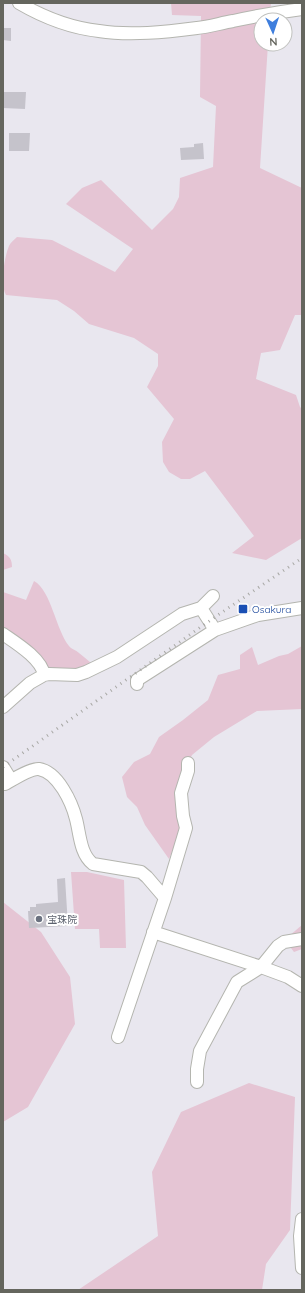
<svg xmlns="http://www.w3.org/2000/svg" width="305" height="1293" viewBox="0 0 305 1293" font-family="Quicksand,'Noto Sans JP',sans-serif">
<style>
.green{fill:#e5c5d4}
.building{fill:#c5c3cb}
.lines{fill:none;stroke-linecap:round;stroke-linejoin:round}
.minor-casing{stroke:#b4b5af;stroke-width:14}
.minor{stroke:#fff;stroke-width:12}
.rail{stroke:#a8a8a5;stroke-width:3;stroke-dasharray:1 5;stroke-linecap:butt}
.transit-dot{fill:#1a4fb4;stroke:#fff;stroke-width:1.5}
.worship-dot{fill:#6b7280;stroke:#fff;stroke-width:1.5}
.labels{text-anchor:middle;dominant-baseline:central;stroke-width:4;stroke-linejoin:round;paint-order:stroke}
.transit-label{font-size:10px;fill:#164399;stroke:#fff;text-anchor:start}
.worship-label{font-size:10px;fill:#5b616d;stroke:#fff;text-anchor:start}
</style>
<rect width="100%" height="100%" fill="#e9e7ef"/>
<path class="green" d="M 171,3 L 271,3 L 269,20 L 261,20 L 261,44 L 268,44 L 260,168 L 302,188 L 302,315 L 295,315 L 280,350 L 261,353 L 256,379 L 296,395 L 300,407 L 302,409 L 302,538 L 266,560 L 232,553 L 254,536 L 205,471 L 190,479 L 181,479 L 169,472 L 163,462 L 162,442 L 174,419 L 147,387 L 158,366 L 158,354 L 134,338 L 89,324 L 74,311 L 57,300 L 6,295 C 0,285 4,258 9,246 C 10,243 14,240 17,237 L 52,240 L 115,272 L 133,249 L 66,204 L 82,188 L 101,180 L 152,230 L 173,209 L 179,197 L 180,178 L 213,167 L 216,106 L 200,97 L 201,16 L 172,15 Z
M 3,553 C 10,556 12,560 12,567 L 3,570 Z
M 34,581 C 51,590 56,630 69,646 C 71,649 76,650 79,653 C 84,657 89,661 93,665 L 85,670 L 52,671 L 3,630 L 3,592 L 26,600 Z
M 302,646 L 302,709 L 257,711 L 214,737 L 192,755 L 184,771 L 182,827 L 169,859 L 145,825 L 137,807 L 127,797 L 122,777 L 134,762 L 150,754 L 159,737 L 183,720 L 208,700 L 218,675 L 240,669 L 240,655 L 252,647 L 258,665 L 279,656 L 288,654 Z
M 71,872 L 87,872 L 124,880 L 126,948 L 100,948 L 99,929 L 75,929 Z
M 3,902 L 41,932 L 70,977 L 75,1024 L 28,1107 L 3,1122 Z
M 302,925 L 302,949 L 294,952 L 287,943 L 289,936 Z
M 249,1083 L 295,1097 L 290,1230 L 266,1264 L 262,1290 L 78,1290 L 158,1236 L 152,1172 L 181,1112 Z"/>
<path class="building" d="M 3,28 L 11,28 L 11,41 L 3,40 Z
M 3,92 L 26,92 L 25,109 L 3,108 Z
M 9,133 L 30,133 L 29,151 L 9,151 Z
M 203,143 L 204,159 L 181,160 L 180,148 L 194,147 L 194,144 Z
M 65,878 L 68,926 L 29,928 L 28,911 L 30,911 L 30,907 L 36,907 L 36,904 L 58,902 L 57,879 Z"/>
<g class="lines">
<defs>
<path id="minor" d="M 19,3 C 43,17 72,28 99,31 C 130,36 166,32 197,28 C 209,27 221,23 233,21 C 256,16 279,12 302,9
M 201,608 L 215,630 L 258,615 L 302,608
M 3,634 C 16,643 42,659 44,675
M 137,684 L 137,680 L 215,630
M 3,707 L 30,683 L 44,675 L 49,674 L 77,675 L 86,672 L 117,657 L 182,614 L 201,608 L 213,596
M 3,767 L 11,780
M 5,784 C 12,780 31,768 39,769 C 58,772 72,803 76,819 C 80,834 80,854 93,864 L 141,872 L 147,877 L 165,898
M 153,932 L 261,967 L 288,977 L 302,986
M 118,1037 L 165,898 L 186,828 L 183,816 L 181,793 L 188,771 L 188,763
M 197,1082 L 197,1069 L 200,1051 L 237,982 L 261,967 L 278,946 L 284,942 L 302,939
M 302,1219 L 300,1236 L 302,1268"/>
</defs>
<use href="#minor" class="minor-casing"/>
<use href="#minor" class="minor"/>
<path class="rail" d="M 3,767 L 215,617 L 302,558"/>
</g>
<rect class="transit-dot" x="238" y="604" width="10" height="10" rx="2"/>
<circle class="worship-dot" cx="39" cy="919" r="4"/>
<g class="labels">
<g class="transit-label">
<text x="252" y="609">Osakura</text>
</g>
<g class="worship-label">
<text x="47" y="919">宝珠院</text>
</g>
</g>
<rect width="305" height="1293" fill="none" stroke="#65665e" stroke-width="8"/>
<g transform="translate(273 32) rotate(177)"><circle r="19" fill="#ffffff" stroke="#c1c2bf"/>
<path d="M0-3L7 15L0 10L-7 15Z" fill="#3e7edd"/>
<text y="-6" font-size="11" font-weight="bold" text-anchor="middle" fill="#65665e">N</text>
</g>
</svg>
